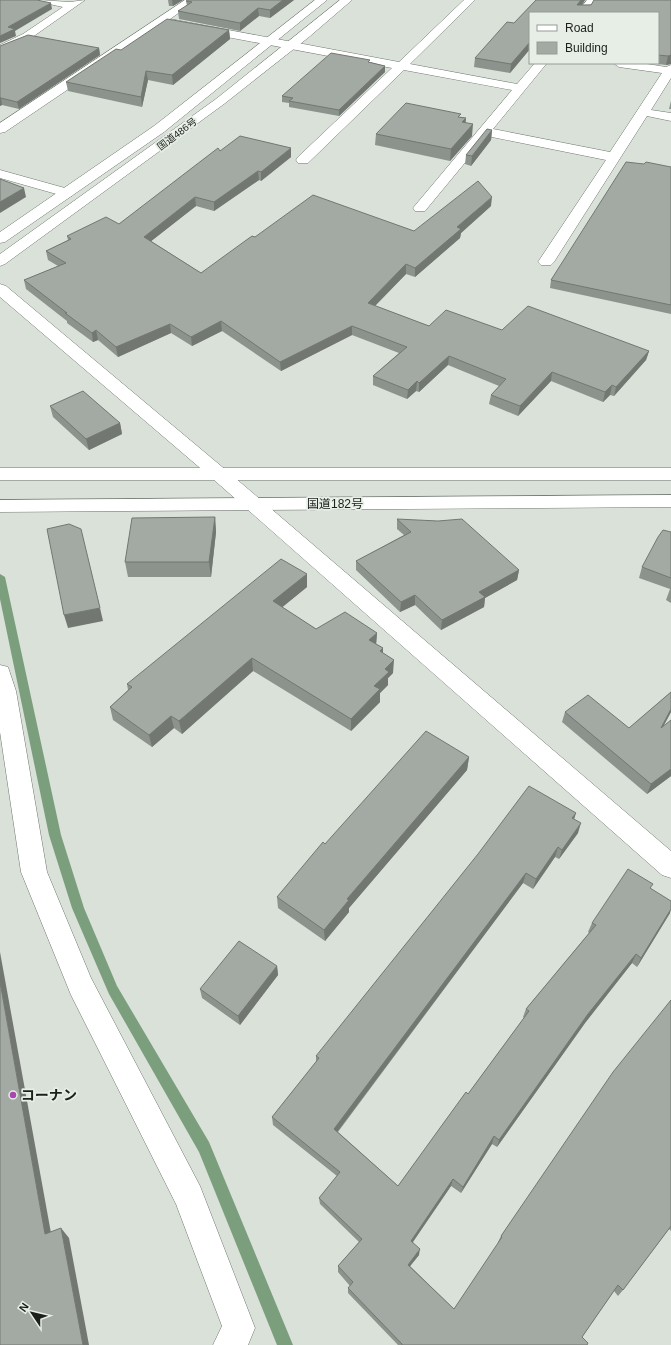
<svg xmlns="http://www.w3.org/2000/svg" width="671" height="1345" viewBox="0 0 671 1345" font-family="Helvetica,'Noto Sans JP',sans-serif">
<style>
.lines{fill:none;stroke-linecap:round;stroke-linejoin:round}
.stream{fill:#7b9e7c;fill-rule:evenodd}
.minor-casing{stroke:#707771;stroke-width:1}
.tertiary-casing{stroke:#707771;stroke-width:1}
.trunk-casing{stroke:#707771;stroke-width:1}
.minor{fill:#fff;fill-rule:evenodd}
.tertiary{fill:#fff;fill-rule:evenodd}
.trunk{fill:#fff;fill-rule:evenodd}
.wall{fill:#8c928c}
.shaded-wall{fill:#727772}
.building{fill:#a3aaa3;stroke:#727772}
.poi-dot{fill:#a947ae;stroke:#e6eee6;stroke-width:1.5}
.labels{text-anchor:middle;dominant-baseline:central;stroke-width:3.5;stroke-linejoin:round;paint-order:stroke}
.far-street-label{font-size:10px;fill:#1d1f1d;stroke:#e6eee6}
.street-label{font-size:12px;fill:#1d1f1d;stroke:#e6eee6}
.near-poi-label{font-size:14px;font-weight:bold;fill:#1d1f1d;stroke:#e6eee6;text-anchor:start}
</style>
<rect width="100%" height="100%" fill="#d9e1d9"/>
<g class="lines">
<path class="stream" d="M 0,574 L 5,577 L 61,835 L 84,908 L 117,986 L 209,1142 L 293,1345 L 277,1345 L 199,1152 L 109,994 L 72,908 L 49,835 L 0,599 Z"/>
<defs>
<path id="minor" d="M 39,0 L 70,2 L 85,0 L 31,38 L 0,53 L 0,45 L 23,34 L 63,7 L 40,2 Z
M 185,0 L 197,0 L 170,19 L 399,62 L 464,0 L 475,0 L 410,64 L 517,84 L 535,63 L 547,63 L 493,129 L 610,152 L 662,73 L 619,67 L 613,63 L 641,63 L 666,67 L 671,65 L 671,78 L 651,110 L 671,113 L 671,121 L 647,116 L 554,262 L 551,265 L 541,265 L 538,262 L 606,160 L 487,136 L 425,211 L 415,211 L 413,208 L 512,90 L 404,70 L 308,163 L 298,163 L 296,160 L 298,157 L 392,68 L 163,25 L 5,132 L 0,133 L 0,123 Z
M 587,0 L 598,0 L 588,13 L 577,13 Z
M 0,170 L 72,190 L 74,193 L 72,196 L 67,197 L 0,178 Z
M 0,665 L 8,667 L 16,691 L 47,872 L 91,978 L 200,1186 L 255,1328 L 248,1345 L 213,1345 L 222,1326 L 176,1204 L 71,995 L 21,872 L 0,732 Z"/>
<path id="tertiary" d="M 0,284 L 6,286 L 227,471 L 671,851 L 671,878 L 662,875 L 213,479 L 0,297 Z"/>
<path id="trunk" d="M 315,0 L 327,0 L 164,132 L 5,242 L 0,243 L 0,232 L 154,126 Z
M 340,0 L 352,0 L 309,37 L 224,104 L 5,264 L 0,266 L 0,254 L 216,99 Z
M 0,468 L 671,468 L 671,480 L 0,480 Z
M 671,495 L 671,507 L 0,512 L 0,500 Z"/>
</defs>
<use href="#minor" class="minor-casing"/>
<use href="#tertiary" class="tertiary-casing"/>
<use href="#trunk" class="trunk-casing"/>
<use href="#minor" class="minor"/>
<use href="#tertiary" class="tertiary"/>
<use href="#trunk" class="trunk"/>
</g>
<path class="wall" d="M 168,0 L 183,0 L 173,6 L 169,6 Z
M 294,0 L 270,18 L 259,16 L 240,31 L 179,19 L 178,11 L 187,6 L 186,1 Z
M 536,0 L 585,0 L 582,5 L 671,0 L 671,64 L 666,65 L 649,63 L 658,63 L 658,13 L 530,13 L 530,49 L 510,73 L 474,67 L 475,58 L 514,23 Z
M 229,30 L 230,39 L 173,85 L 148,80 L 142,107 L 68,91 L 66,82 L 121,50 Z
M 0,46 L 99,48 L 100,55 L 19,109 L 2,105 L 0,106 Z
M 370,62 L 385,66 L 385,72 L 339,116 L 289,107 L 289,103 L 282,102 L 282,96 Z
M 671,101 L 671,109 L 669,109 Z
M 461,117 L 466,118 L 465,123 L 472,136 L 450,161 L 375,145 L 376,134 Z
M 492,130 L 491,140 L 471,166 L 465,164 L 466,155 Z
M 220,151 L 291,157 L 261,181 L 259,180 L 214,211 L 196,206 L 151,241 L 201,273 L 255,237 L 414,231 L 491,206 L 461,233 L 460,238 L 415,277 L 406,274 L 375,306 L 429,326 L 502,330 L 649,351 L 646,360 L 614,396 L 610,395 L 603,402 L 551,381 L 518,416 L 489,404 L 491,395 L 499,386 L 448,365 L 419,392 L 416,391 L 407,399 L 373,385 L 373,376 L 399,353 L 352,335 L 281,371 L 222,331 L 192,346 L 171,333 L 118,357 L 98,340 L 93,342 L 67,323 L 67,321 L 26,289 L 24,280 L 58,266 L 48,260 L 46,251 L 68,240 L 67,236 L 119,224 Z
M 644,164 L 671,167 L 671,314 L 550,288 L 551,280 Z
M 50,406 L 120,423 L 122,434 L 89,450 L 53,417 Z
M 215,517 L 216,532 L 211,577 L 128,577 L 125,562 Z
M 397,519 L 519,570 L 517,580 L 485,598 L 484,607 L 441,630 L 415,605 L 400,612 L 356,570 L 356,561 L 404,535 L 397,529 Z
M 671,532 L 671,603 L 666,600 L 670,589 L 639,578 L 642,567 Z
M 307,574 L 307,587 L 282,607 L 316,629 L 377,633 L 376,644 L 383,648 L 383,653 L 393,673 L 388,678 L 388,685 L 380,693 L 380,702 L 351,731 L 253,671 L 182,734 L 174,728 L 152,747 L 113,720 L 110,707 L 128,690 L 127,684 Z
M 671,692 L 671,712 L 664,725 L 671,776 L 647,794 L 562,722 L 565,712 L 629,728 Z
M 469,757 L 467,770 L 349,908 L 349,912 L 325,941 L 278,908 L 277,897 L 325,844 Z
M 574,819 L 578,833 L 559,859 L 555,857 L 533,889 L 523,883 L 338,1132 L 398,1186 L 468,1094 L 524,1018 L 523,1017 L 526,1009 L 589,933 L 588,932 L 592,923 L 651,889 L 670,913 L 637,967 L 632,963 L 585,1023 L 497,1147 L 492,1144 L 461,1193 L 451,1186 L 413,1242 L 419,1255 L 410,1266 L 454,1309 L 499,1243 L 498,1242 L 501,1236 L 671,1000 L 671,1231 L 669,1229 L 623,1290 L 618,1296 L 614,1291 L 582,1337 L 587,1345 L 398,1345 L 348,1293 L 348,1288 L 350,1286 L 338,1272 L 338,1266 L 359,1242 L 320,1204 L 319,1198 L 337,1176 L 273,1125 L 272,1117 L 316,1062 L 316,1056 Z
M 277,966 L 278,975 L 240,1025 L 202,998 L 200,989 Z"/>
<path class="shaded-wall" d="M 172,0 L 183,0 L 173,6 Z
M 283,0 L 294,0 L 270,18 L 270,10 Z
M 581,0 L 585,0 L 577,13 L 577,5 Z
M 51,3 L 52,9 L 15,31 L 16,36 L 0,43 L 0,36 L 8,27 Z
M 258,8 L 259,16 L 240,31 L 240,23 Z
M 229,30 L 230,39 L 173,85 L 172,75 Z
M 530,42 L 530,49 L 510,73 L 511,64 Z
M 99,48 L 100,55 L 19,109 L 17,102 Z
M 671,55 L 671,64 L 666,65 L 668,56 Z
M 385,66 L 385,72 L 339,116 L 339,110 Z
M 146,71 L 148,80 L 142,107 L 141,97 Z
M 0,98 L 1,98 L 2,105 L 0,106 Z
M 466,118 L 465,130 L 462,122 Z
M 473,124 L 472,136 L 450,161 L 451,149 Z
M 492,130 L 491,140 L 471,166 L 472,156 Z
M 291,148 L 291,157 L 261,181 L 261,172 Z
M 258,171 L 259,180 L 214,211 L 214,202 Z
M 24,188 L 26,197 L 0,213 L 0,202 Z
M 195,197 L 196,206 L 145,246 L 144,237 Z
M 492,197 L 491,206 L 461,233 L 460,238 L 415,277 L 415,268 L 457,227 Z
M 406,264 L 406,274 L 368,313 L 368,303 Z
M 221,321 L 222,331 L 192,346 L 191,337 Z
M 170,324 L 171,333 L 118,357 L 116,347 Z
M 352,326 L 352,335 L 281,371 L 280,362 Z
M 96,330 L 98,340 L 93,342 L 92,333 Z
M 649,351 L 646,360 L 614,396 L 616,387 Z
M 449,356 L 448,365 L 419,392 L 419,383 Z
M 552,372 L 551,381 L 518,416 L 520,406 Z
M 417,381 L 416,391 L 407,399 L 408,390 Z
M 612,385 L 610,395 L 603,402 L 605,392 Z
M 120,423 L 122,434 L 89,450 L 86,439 Z
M 215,517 L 216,532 L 211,577 L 209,562 Z
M 519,570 L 517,580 L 485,598 L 484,607 L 441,630 L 442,620 L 479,592 Z
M 307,574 L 307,587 L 274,614 L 273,601 Z
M 415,595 L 415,605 L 400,612 L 401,602 Z
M 100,608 L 103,621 L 68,628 L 64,615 Z
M 377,633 L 376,646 L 369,640 Z
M 383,648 L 383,661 L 380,651 Z
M 252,658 L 253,671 L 182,734 L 179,721 Z
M 394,660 L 393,673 L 388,678 L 388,685 L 380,693 L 380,702 L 351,731 L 351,719 L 374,686 L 385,669 Z
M 671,709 L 671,712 L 657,738 L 661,728 Z
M 171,716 L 174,728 L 152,747 L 149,735 Z
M 469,757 L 467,770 L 349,908 L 349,912 L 325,941 L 324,930 L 347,899 Z
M 671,769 L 671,776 L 647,794 L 651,784 Z
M 576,813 L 573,823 L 572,818 Z
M 581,823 L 578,833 L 559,859 L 562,850 Z
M 558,847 L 555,857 L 533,889 L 536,879 Z
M 526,873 L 523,883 L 334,1136 L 334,1129 Z
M 671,909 L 670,913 L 637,967 L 641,958 Z
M 0,952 L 53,1244 L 45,1234 L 0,982 Z
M 636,954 L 632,963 L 585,1023 L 497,1147 L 499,1140 L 588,1014 Z
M 277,966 L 278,975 L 240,1025 L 238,1016 Z
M 494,1136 L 492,1144 L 461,1193 L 463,1187 Z
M 453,1179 L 451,1186 L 410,1246 L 411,1241 Z
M 61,1228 L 69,1238 L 89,1345 L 83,1345 Z
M 420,1249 L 419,1255 L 407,1270 L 408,1265 Z"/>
<path class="building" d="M 0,0 L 37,0 L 51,3 L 8,27 L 15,29 L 0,36 Z
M 188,0 L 283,0 L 270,10 L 258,8 L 240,23 L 178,11 L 192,2 L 186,1 Z
M 536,0 L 581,0 L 577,5 L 591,5 L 594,0 L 671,0 L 671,55 L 668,56 L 658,55 L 658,13 L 530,13 L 530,42 L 511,64 L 475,58 L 507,22 L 514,23 Z
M 167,19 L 229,30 L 172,75 L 146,71 L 141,97 L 66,82 L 116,49 L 121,50 Z
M 28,35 L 99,48 L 17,102 L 1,98 L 0,98 L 0,46 Z
M 331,53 L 370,60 L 368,62 L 385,66 L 339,110 L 289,101 L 293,98 L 282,96 Z
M 406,103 L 461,114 L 458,117 L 466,118 L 462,122 L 473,124 L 451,149 L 376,134 Z
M 487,129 L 492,130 L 472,156 L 466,155 Z
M 240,136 L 291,148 L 261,172 L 258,171 L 214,202 L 195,197 L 144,237 L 201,273 L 245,241 L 252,236 L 255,237 L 313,195 L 414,231 L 478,181 L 492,197 L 457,227 L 461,229 L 415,268 L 406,264 L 368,303 L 429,326 L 446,310 L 502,330 L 528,306 L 649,351 L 616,387 L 612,385 L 605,392 L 552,372 L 520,406 L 491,395 L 506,379 L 449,356 L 419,383 L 417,381 L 408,390 L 373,376 L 407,347 L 352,326 L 280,362 L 221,321 L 191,337 L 170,324 L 116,347 L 96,330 L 92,333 L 65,313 L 67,313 L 24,280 L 66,263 L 46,251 L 71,239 L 67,236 L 106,217 L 119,224 L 218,148 L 220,151 Z
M 626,162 L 644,164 L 646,162 L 671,167 L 671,305 L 551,280 Z
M 0,179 L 24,188 L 0,202 Z
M 83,391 L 120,423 L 86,439 L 50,406 Z
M 215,517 L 209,562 L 125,562 L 132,518 Z
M 397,519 L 438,521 L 462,519 L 519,570 L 479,592 L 485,597 L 442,620 L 415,595 L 401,602 L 356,561 L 411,532 Z
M 69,524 L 81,529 L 100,608 L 64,615 L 47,529 Z
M 663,530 L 671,532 L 671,578 L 642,567 L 658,537 Z
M 281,559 L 307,574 L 273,601 L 316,629 L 345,612 L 377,633 L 369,640 L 383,648 L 380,651 L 394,660 L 385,669 L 389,672 L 374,686 L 380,689 L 351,719 L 252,658 L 179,721 L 171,716 L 149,735 L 110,707 L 132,687 L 127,684 Z
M 671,692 L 671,709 L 661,728 L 671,720 L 671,769 L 651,784 L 565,712 L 588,695 L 629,728 Z
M 426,731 L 469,757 L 347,899 L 349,900 L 324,930 L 277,897 L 323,842 L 325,844 Z
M 529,786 L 576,813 L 572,818 L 581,823 L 562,850 L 558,847 L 536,879 L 526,873 L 334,1129 L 398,1186 L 466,1092 L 468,1094 L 529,1011 L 526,1009 L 596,925 L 592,923 L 628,869 L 653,884 L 650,888 L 671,901 L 671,909 L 641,958 L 636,954 L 588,1014 L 499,1140 L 494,1136 L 463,1187 L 453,1179 L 411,1241 L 420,1249 L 408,1265 L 454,1309 L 502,1237 L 501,1236 L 613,1072 L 671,1000 L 671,1226 L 623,1290 L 618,1285 L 582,1337 L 588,1343 L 587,1345 L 402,1345 L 402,1344 L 348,1288 L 353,1282 L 338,1266 L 362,1239 L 319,1198 L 340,1172 L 272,1117 L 319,1058 L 316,1056 L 478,854 Z
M 239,941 L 277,966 L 238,1016 L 200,989 Z
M 0,982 L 45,1234 L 61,1228 L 83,1345 L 0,1345 Z"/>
<circle class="poi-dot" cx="13" cy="1095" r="4"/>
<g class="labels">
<g class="far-street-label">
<text transform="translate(177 134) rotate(-37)">国道486号</text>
</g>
<g class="street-label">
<text x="335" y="504">国道182号</text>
</g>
<g class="near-poi-label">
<text x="21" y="1095">コーナン</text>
</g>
</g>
<rect x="529" y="12" width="130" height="52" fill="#e6eee6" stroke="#969b96"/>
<rect x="537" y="25" width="20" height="6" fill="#ffffff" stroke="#969b96"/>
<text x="565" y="32" font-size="12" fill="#1d1f1d">Road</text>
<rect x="537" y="42" width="20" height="12" fill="#a3aaa3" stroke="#969b96"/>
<text x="565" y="52" font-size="12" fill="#1d1f1d">Building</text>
<g transform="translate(32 1313) rotate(305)" stroke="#e6eee6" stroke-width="3" paint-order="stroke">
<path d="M0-3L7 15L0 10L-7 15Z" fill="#1d1f1d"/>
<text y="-6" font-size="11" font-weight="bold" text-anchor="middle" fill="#1d1f1d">N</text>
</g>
</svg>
